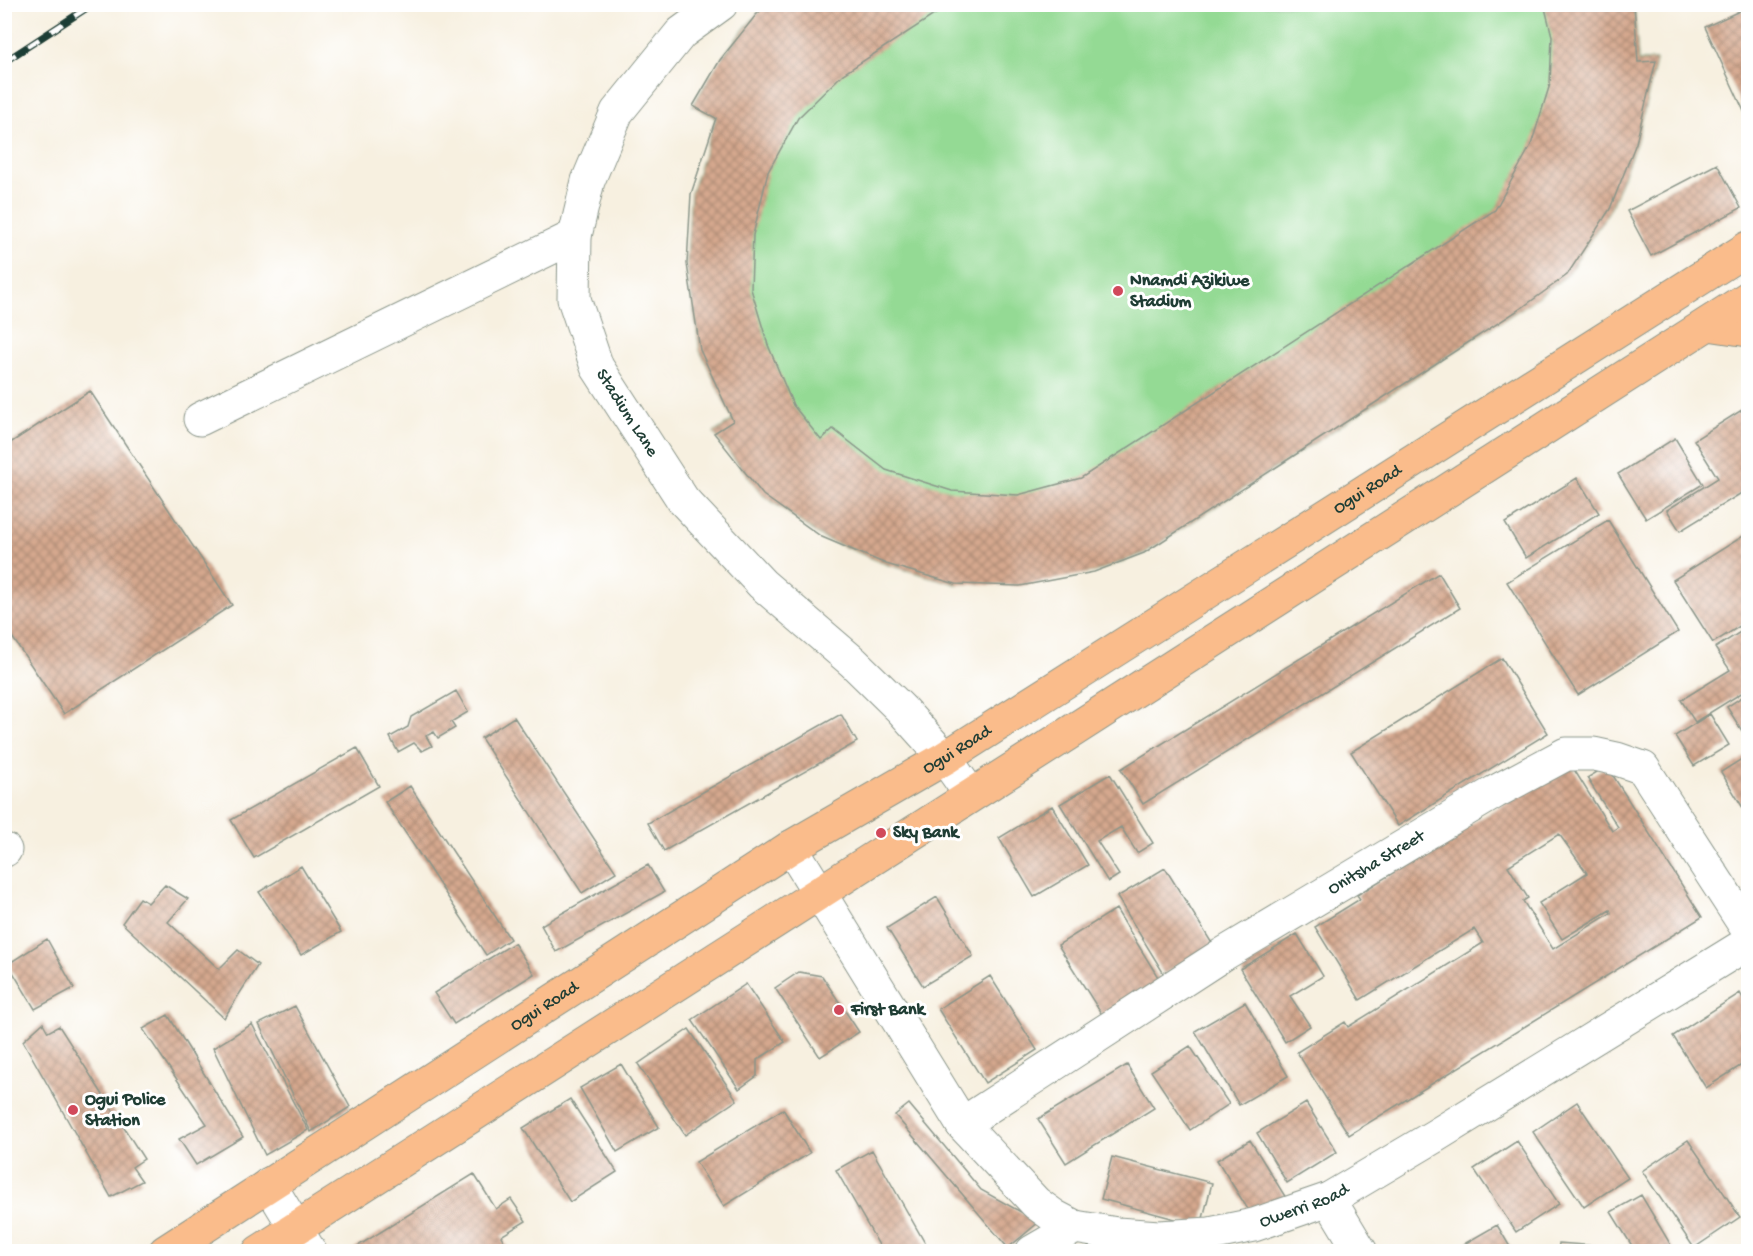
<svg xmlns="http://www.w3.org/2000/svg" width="1753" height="1256" viewBox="0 0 1753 1256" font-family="'Gochi Hand',sans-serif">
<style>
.pitch{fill:#94da94;stroke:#5a8c64;stroke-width:1.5}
.building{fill:url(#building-cross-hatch);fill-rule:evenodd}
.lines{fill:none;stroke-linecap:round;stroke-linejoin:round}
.minor-casing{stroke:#8b968a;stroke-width:35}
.major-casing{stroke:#8b968a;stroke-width:35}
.minor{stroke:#fff;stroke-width:33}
.major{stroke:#fabc8b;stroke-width:33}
.rail-casing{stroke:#1f3d34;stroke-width:7}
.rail{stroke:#fff;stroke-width:4.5;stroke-dasharray:14;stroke-linecap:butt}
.poi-dot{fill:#d1495b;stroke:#fff;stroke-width:2}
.labels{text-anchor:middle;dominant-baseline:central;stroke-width:6;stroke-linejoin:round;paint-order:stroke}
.poi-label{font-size:18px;font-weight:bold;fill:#1f3d34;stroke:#fff;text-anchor:start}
.street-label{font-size:18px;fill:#1f3d34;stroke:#fff}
</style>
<defs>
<pattern id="building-cross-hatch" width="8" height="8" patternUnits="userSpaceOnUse" patternTransform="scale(1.5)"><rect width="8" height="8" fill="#d5a88e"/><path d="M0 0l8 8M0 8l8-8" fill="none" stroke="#ac8a75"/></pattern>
</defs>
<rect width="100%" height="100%" fill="#fff"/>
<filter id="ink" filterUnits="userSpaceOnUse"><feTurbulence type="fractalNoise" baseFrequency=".0167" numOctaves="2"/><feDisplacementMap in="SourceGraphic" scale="12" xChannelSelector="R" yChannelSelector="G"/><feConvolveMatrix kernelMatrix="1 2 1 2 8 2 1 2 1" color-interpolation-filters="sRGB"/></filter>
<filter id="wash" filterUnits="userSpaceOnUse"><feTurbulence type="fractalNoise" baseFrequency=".008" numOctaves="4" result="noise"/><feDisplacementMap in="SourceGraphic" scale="24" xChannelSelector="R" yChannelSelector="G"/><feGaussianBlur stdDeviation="1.35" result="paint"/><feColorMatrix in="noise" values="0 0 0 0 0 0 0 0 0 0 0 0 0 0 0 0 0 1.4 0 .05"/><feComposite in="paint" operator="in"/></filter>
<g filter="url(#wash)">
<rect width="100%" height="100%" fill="#f7f0e0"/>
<path class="pitch" d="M 767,5 L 1634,5 L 1638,61 L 1656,61 L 1636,143 L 1610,209 L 1567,275 L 1523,307 L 1144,553 L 1094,572 L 956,584 L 886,564 L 822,537 L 763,495 L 714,433 L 733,420 L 700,350 L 687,264 L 691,194 L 716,118 L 693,106 C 714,70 736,33 767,5 Z"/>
<g id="blocks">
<path class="building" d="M 767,4 L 951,4 L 843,74 L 798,118 L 768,172 L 753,235 L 751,289 L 768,345 L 793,405 L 821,440 L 833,429 L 886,470 L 952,491 L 1018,495 L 1081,478 L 1495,210 L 1531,145 L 1550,84 L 1552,36 L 1544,4 L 1634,4 L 1638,62 L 1656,61 L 1636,143 L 1610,209 L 1567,275 L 1523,307 L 1144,553 L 1094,572 L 1020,586 L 956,584 L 886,564 L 822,537 L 763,495 L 714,433 L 733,421 L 700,350 L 687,264 L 691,194 L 716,118 L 693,106 L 720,60 L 756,15 Z
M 1748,7 L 1748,120 L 1705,27 Z
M 1717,164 L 1741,208 L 1651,256 L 1627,211 Z
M 90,391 L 232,605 L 64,714 L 4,625 L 4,447 Z
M 1748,406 L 1748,489 L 1680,531 L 1667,510 L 1718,478 L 1694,440 Z
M 1675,438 L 1703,484 L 1646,519 L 1618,474 Z
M 1577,478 L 1599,513 L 1526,558 L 1505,523 Z
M 1608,520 L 1678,632 L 1578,695 L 1507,582 Z
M 1748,533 L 1748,621 L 1713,643 L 1673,580 Z
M 1439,573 L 1460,608 L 1143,804 L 1121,769 Z
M 1748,627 L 1748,689 L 1695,722 L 1681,700 L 1730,670 L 1715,648 Z
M 1502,658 L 1548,733 L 1398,826 L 1351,752 Z
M 456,691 L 468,712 L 451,722 L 455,728 L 438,738 L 434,732 L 426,736 L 432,746 L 422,751 L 414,743 L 398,752 L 390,737 L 408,727 L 411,717 Z
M 1748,693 L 1748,727 L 1742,731 L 1727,707 Z
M 841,714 L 857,742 L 664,851 L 648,823 Z
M 1710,714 L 1729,745 L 1694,766 L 1675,736 Z
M 514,717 L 616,872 L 582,893 L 481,738 Z
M 357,748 L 379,786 L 254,858 L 231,820 Z
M 1748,755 L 1748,816 L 1721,772 Z
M 1570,763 L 1612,831 L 1618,827 L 1587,778 L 1607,766 L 1702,917 L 1349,1135 L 1297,1052 L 1345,1022 L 1348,1027 L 1483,943 L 1474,929 L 1360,1000 L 1315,927 L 1360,899 L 1357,895 ZM 1559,834 L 1587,873 L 1539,903 L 1562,939 L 1610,910 L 1611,913 L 1553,949 L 1523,901 L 1528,898 L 1508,866 Z
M 1110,774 L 1153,843 L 1137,853 L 1121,827 L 1097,841 L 1119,875 L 1108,882 L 1060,804 Z
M 410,786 L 510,939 L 486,955 L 385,802 Z
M 1052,806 L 1088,865 L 1034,897 L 999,838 Z
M 648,865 L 664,892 L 556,952 L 541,925 Z
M 301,866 L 341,932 L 301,955 L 259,892 Z
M 1165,868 L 1213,945 L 1164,974 L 1117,897 Z
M 165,885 L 188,899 L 168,922 L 219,969 L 238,950 L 258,965 L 224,1018 L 122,923 L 140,898 L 148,903 Z
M 937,897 L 973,956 L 923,986 L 887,928 Z
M 1116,909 L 1161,982 L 1104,1018 L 1058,945 Z
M 1297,934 L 1323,976 L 1290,996 L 1310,1026 L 1285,1042 L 1240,969 Z
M 47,939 L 74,988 L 35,1009 L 8,964 Z
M 514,943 L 534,974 L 454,1024 L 434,993 Z
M 799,972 L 822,976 L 859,1032 L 820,1057 L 775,988 Z
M 990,976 L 1037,1050 L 985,1083 L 938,1009 Z
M 746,984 L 785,1042 L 757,1060 L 757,1076 L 739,1089 L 692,1020 Z
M 1740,993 L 1748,1007 L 1748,1061 L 1706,1088 L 1673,1036 Z
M 1245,1002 L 1288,1076 L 1239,1105 L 1195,1031 Z
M 295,1006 L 350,1107 L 311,1132 L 259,1024 Z
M 168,1015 L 243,1137 L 196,1165 L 179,1139 L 207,1124 L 143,1029 Z
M 43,1023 L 48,1032 L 59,1026 L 144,1159 L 132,1167 L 142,1181 L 111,1197 L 23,1041 Z
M 252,1024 L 308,1130 L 265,1155 L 213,1048 Z
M 689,1029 L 737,1100 L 685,1135 L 638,1064 Z
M 1190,1046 L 1229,1104 L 1190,1130 L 1151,1071 Z
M 621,1064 L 659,1127 L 617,1152 L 580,1088 Z
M 1127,1065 L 1154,1108 L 1066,1163 L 1038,1119 Z
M 570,1099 L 617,1172 L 570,1202 L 523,1128 Z
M 1577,1102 L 1628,1178 L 1584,1207 L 1533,1132 Z
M 1306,1103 L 1337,1152 L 1287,1183 L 1257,1133 Z
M 909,1104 L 981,1190 L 1039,1222 L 1008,1248 L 895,1115 Z
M 783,1109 L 810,1153 L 724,1206 L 696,1162 Z
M 1250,1140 L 1286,1198 L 1254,1219 L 1217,1160 Z
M 1688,1140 L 1740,1217 L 1694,1248 L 1642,1171 Z
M 1517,1141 L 1559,1204 L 1516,1232 L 1474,1169 Z
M 872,1150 L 930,1252 L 883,1252 L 836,1170 Z
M 1112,1157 L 1212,1183 L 1201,1226 L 1101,1199 Z
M 474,1174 L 496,1209 L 511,1199 L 526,1221 L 501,1236 L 510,1252 L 354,1252 L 353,1249 Z
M 1641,1195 L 1675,1252 L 1558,1252 L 1559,1243 L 1634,1249 L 1611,1212 Z
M 1497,1225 L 1513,1252 L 1476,1252 L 1464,1244 Z"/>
</g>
</g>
<g filter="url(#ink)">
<use href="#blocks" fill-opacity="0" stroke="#8b968a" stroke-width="1.5"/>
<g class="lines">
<defs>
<g id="minor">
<path id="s1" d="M 721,4 L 681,33 L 617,112 L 588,181 L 575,236 L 574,299 L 597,367 L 683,500 L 762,584 L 853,662 L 901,709 L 945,758 L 971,795"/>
<path d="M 200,419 L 575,236"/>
<path id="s2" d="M 791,847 L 962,1124 L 1036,1203 L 1054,1216 L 1075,1227 L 1117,1234 L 1159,1237 L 1210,1234 L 1254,1225 L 1329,1199 L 1435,1136 L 1748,943"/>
<path d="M 4,850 L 5,850"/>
<path id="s3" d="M 962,1124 L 1222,955 L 1495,792 L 1566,754 L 1594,754 L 1617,759 L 1643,768 L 1748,930"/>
<path d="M 269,1184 L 310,1252"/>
<path d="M 1329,1199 L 1361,1252"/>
<path d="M 1032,1252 L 1075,1227"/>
</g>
<g id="major">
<path d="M 1708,324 L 1748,330"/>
<path id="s4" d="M 165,1252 L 791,847 L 945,758 L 1748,248"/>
<path d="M 259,1252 L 1748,298"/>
</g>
</defs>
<use href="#minor" class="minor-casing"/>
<use href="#major" class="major-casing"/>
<use href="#minor" class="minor"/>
<use href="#major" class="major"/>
<defs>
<path id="rail" d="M 4,62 L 93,4"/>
</defs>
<use href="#rail" class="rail-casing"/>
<use href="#rail" class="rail"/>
</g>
</g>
<g class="poi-dot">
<circle cx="1118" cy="291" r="6"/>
<circle cx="881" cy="833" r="6"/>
<circle cx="839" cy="1010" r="6"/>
<circle cx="73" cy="1110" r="6"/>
</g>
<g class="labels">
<g class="poi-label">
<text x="1130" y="281">Nnamdi Azikiwe<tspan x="1130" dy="21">Stadium</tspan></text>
<text x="893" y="833">Sky Bank</text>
<text x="851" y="1010">First Bank</text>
<text x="85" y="1100">Ogui Police<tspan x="85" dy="21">Station</tspan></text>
</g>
<g class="street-label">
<text stroke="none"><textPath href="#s1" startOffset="472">Stadium Lane</textPath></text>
<text stroke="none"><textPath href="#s4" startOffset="1424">Ogui Road</textPath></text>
<text stroke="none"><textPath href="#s4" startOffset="938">Ogui Road</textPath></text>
<text stroke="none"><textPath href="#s3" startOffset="490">Onitsha Street</textPath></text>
<text stroke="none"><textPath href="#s4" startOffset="452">Ogui Road</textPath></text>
<text stroke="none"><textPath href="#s2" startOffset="714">Owerri Road</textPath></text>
</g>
</g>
<rect width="1753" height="1256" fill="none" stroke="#fff" stroke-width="24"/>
</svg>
